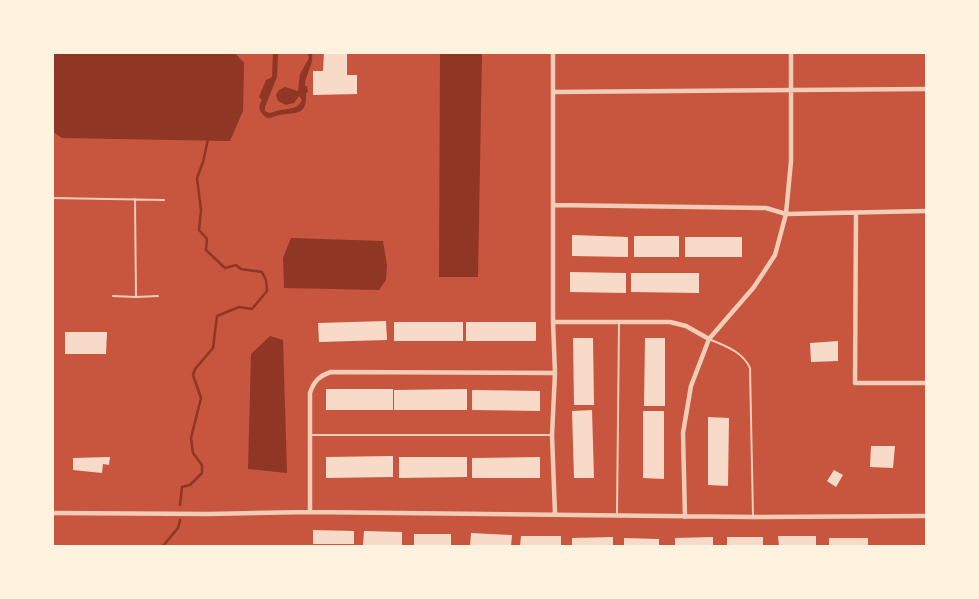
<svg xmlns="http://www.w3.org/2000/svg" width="979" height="599" viewBox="0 0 979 599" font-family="'Roboto Serif',serif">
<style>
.water{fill:#8f3625}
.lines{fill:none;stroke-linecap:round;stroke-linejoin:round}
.stream{stroke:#8f3625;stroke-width:2.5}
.building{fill:#f7dbc8}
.service{stroke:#f1ccb7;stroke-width:2}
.minor{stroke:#f1ccb7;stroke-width:4.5}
</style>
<rect width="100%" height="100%" fill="#c8553d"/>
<path class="water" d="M 53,52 L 235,53 L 244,63 L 243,111 L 230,141 L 62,138 L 53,132 Z
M 273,53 L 278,53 L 277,77 L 265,107 L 265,111 L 269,113 C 273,113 277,110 281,110 C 290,108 297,110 302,100 L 299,96 L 294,103 L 286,105 L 278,101 L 276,95 L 279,90 L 285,87 L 298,91 L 300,74 L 309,58 L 308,53 L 312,53 C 314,65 305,74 305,86 L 307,86 L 308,92 L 306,93 C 307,116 297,112 279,115 C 275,116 272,118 267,118 C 260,113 257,108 262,100 L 259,97 L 266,80 L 272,77 Z
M 440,53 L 482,53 L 478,277 L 439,277 Z
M 291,238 L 383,241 L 387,265 L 386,280 L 379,290 L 284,288 L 283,258 Z
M 270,336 L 283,340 L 287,473 L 248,469 L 251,354 Z"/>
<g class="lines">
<path class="stream" d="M 180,505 L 182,487 L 190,485 L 202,473 L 202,465 L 193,453 L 191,438 L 201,398 L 193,375 L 195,369 L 213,348 L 217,316 L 239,307 L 252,309 L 267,291 L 266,280 L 262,272 L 241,269 L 236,265 L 225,268 L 206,250 L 207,239 L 199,230 L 201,210 L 197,178 L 203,162 L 208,139
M 163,546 L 178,528 L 180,520"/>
</g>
<path class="building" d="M 324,52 L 347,52 L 347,75 L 357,75 L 357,94 L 313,95 L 313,71 L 323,71 Z
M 572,235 L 628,237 L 628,257 L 572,256 Z
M 634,236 L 679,236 L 679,257 L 634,257 Z
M 685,237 L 742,237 L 742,257 L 685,257 Z
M 570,272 L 626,273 L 626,293 L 570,292 Z
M 631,273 L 699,273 L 699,293 L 631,292 Z
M 386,321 L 387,340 L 319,342 L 318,323 Z
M 394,322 L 463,322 L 463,341 L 394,341 Z
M 466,322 L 536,322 L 536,341 L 466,341 Z
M 65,332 L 107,332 L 106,354 L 65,354 Z
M 573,338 L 593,338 L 594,405 L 574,405 Z
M 645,338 L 665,338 L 665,406 L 644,406 Z
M 838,341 L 838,361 L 811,362 L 810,343 Z
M 326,389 L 393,389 L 393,410 L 326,410 Z
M 467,389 L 467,410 L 394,410 L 394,390 Z
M 472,390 L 540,391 L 540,411 L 472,410 Z
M 592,410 L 594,478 L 574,478 L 572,411 Z
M 643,411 L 664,411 L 664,479 L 643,478 Z
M 708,417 L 729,418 L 728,486 L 708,485 Z
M 871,446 L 895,446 L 893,468 L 870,467 Z
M 393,456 L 393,477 L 326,478 L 326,457 Z
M 110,457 L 109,465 L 103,464 L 102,473 L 73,470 L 73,458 Z
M 399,457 L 467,457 L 467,477 L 399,478 Z
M 540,457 L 540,478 L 472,478 L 472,458 Z
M 834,470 L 843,475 L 836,487 L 827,481 Z
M 313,530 L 354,531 L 354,544 L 313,544 Z
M 364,531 L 402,532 L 402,546 L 363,545 Z
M 471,533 L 512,535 L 511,546 L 470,546 Z
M 414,534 L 451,534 L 451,546 L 414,546 Z
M 521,536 L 561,536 L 561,546 L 520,546 Z
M 778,536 L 816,536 L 816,546 L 779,546 Z
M 613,537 L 613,546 L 572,546 L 572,538 Z
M 713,537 L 713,546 L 675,546 L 675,538 Z
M 727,537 L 763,537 L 763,546 L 727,546 Z
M 624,538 L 659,539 L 659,546 L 624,546 Z
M 829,538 L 868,538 L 868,546 L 829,546 Z"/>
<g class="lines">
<path class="service" d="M 52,198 L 164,200
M 135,199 L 136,297 L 158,296
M 113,296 L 136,297
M 709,339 C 725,346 742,351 750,368 L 753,516
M 310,435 L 550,435
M 617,514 L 619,324"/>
<path class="minor" d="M 553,52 L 553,322 L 555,373 L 552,435 L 555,514
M 553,92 L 926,89
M 554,205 L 766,208 L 786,214 L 926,211
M 856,213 L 855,383 L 926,383
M 553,322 L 670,322 L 686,326 L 709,339
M 310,512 L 310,393 C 314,381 319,376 331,372 L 555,373
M 52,513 L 209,514 L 310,512 L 753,517 L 926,516
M 685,517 L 683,433 L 691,386 L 709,339 L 754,287 L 775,255 L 786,214 L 791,161 L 791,52"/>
</g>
<rect width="979" height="599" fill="none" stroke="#fff3e0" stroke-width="108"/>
</svg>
